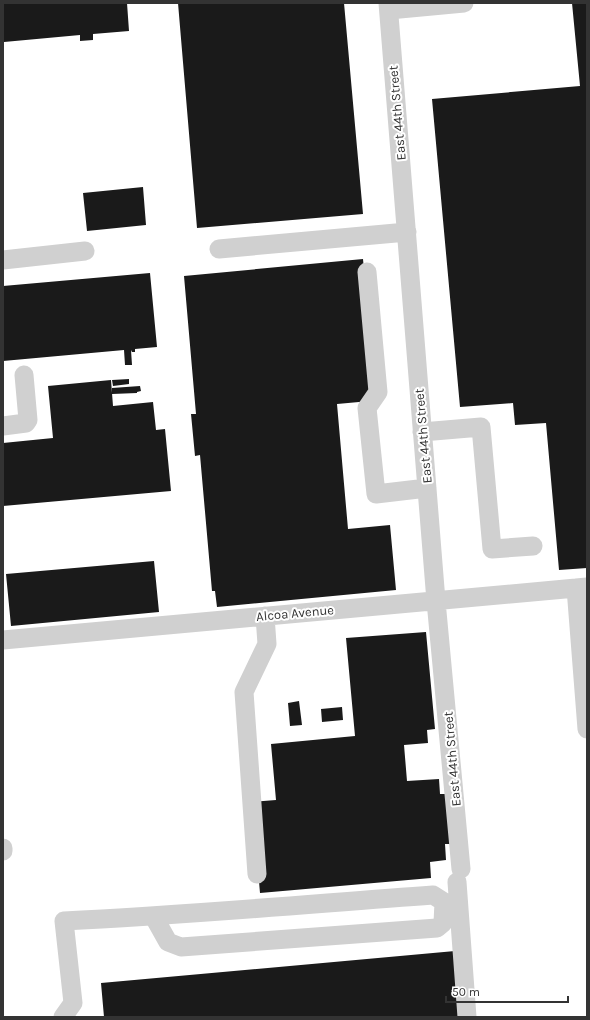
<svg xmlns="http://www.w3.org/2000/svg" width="590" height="1020" viewBox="0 0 590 1020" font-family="Karla,sans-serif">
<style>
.building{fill:#1a1a1a}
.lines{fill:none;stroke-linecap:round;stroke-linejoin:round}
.minor{stroke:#d0d0d0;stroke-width:19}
.labels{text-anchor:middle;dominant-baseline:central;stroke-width:4;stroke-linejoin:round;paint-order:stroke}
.street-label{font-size:13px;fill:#333;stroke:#fff}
</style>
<rect width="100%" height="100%" fill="#fff"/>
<path class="building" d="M 3,3 L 127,3 L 129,31 L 93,34 L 93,40 L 80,41 L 80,35 L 4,42 Z
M 178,3 L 344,3 L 363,214 L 197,228 Z
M 572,3 L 587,3 L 587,568 L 559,570 L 546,423 L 515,425 L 513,403 L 460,407 L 432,99 L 580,86 Z
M 143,187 L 146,225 L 87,231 L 83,193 Z
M 363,259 L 375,391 L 370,401 L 337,404 L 348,529 L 390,525 L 396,590 L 217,607 L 215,591 L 212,591 L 200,455 L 195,456 L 191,414 L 196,414 L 184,276 Z
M 150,273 L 157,347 L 135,349 L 135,352 L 132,352 L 131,350 L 132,365 L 125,365 L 124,350 L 3,361 L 3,286 Z
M 129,379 L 129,384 L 113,386 L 112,380 Z
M 111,380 L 113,406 L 153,402 L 156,430 L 165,429 L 171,491 L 3,506 L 3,443 L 53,438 L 48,386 Z
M 140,386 L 141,391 L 137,392 L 137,393 L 112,394 L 112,388 Z
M 154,561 L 159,612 L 11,626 L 6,574 Z
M 426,632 L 435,729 L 427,730 L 428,743 L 404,745 L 407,781 L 439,779 L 440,794 L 447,794 L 452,844 L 445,844 L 446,860 L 430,862 L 431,878 L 260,893 L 252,802 L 276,800 L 271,744 L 355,736 L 346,638 Z
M 299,701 L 302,725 L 290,726 L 288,703 Z
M 342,707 L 343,720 L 322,722 L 321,709 Z
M 455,951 L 461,1017 L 104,1017 L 101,983 Z"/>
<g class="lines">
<path class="minor" d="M 388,3 L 436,601 L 461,869
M 389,10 L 464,3
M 219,249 L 407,232
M 3,260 L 85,251
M 367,272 L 378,392 L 367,408 L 376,494 L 427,488
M 3,426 L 26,423 L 28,420 L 24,375
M 422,432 L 481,427 L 492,549 L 533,546
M 576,588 L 587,729
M 3,640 L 587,587
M 3,848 L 3,851
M 257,874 L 244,692 L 267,644 L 265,616
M 457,882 L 467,1017
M 63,1017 L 73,1003 L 64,921 C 187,915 310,904 433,895 L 444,902 L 443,923 L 437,928 L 181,947 L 168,942 L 154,917"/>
</g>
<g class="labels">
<g class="street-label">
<text transform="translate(397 113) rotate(-95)">East 44th Street</text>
<text transform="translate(423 436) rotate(-95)">East 44th Street</text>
<text transform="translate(295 613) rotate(-5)">Alcoa Avenue</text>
<text transform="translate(452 759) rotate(-95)">East 44th Street</text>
</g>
</g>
<rect width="590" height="1020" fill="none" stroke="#333333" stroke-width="8"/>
<path d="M446 996v6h122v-6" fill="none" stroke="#333333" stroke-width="2"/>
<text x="452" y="996" font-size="12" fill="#333333" stroke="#ffffff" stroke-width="3" paint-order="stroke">50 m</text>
</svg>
